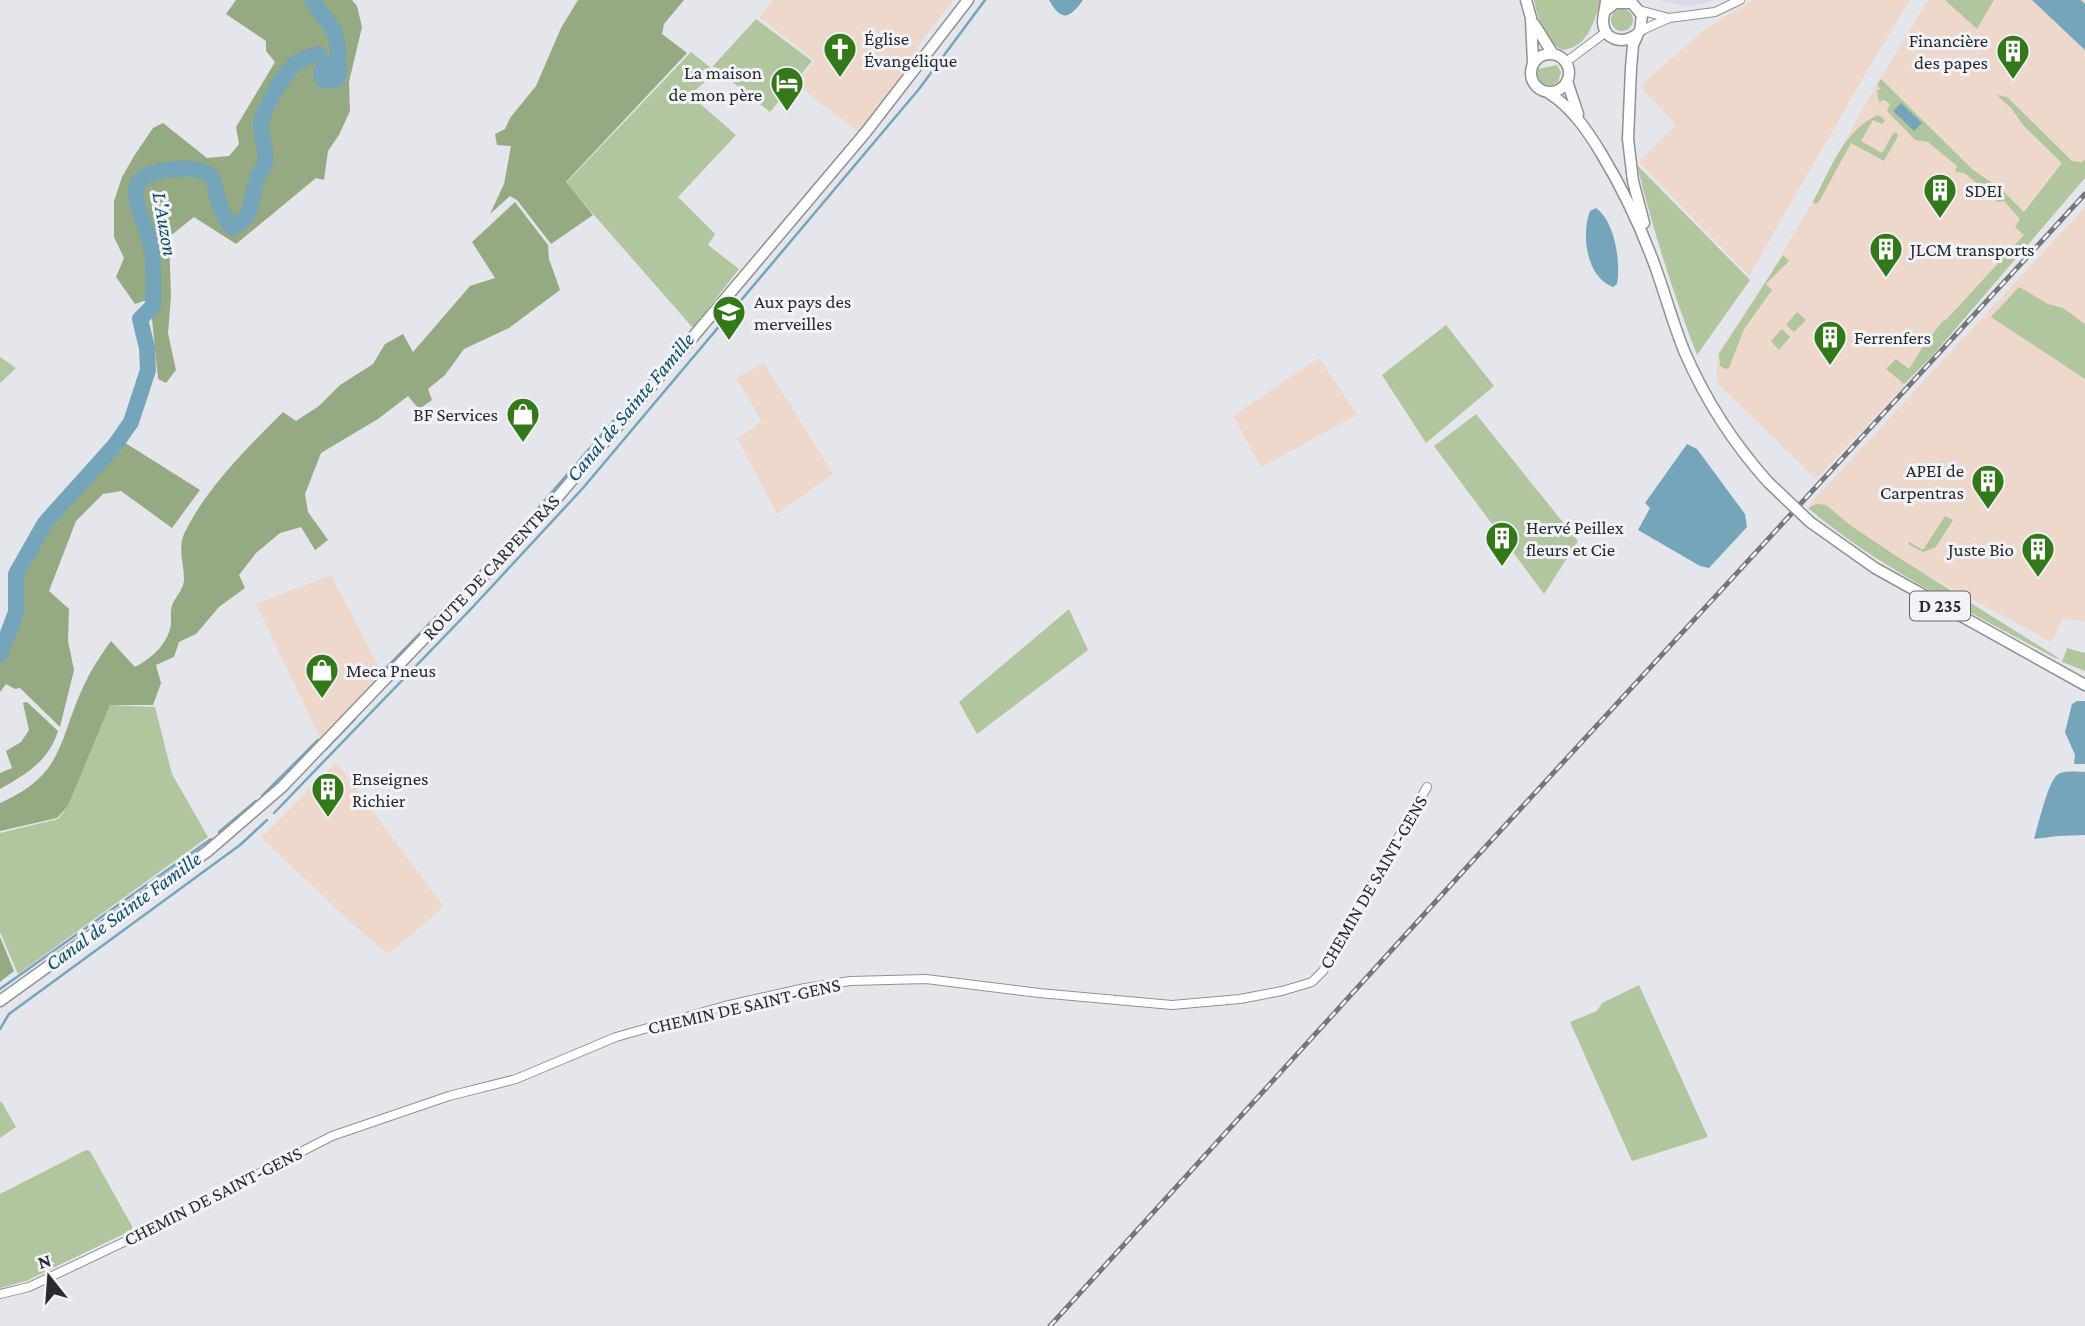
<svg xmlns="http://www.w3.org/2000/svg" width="2085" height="1326" viewBox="0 0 2085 1326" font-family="'Crimson Pro',serif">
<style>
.built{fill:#d8dbe7}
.industrial{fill:#eed7cb}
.green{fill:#b1c59e}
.forest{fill:#95a982}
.water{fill:#75a5ba}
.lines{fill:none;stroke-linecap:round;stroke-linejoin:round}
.stream{stroke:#75a5ba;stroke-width:2.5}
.river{stroke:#75a5ba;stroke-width:16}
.minor-casing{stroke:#909195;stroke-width:10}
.major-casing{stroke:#909195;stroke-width:13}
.minor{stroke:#fff;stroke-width:8}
.major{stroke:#fff;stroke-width:10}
.rail-casing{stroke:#757679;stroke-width:5}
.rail{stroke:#f2f3f8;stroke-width:2.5;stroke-dasharray:8;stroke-linecap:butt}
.major-bridge-casing{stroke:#909195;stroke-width:13;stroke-linecap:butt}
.major-bridge{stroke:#fff;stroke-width:10}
.labels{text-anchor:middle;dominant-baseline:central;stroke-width:6;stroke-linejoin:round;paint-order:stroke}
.shield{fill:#f2f3f8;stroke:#656669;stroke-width:2}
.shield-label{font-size:18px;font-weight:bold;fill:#292a2c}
.poi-label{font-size:19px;fill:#292a2c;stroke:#f2f3f8;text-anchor:start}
.street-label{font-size:19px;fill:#292a2c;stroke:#f2f3f8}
.water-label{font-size:21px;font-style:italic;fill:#0e4e65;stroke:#f2f3f8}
</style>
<rect width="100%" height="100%" fill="#e5e6eb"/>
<path class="built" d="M 1660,0 L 1715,0 L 1688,7 Z"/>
<path class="industrial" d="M 774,0 L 953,0 L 916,49 L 922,53 L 858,132 L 796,84 L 815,61 L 759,17 Z
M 1753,0 L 1910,0 L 1867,71 L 1749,276 L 1639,162 L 1676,125 L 1640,86 L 1704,30 Z
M 1928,0 L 2085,0 L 2085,178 L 1933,355 L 1816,479 L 1716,382 L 1718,353 L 1763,286 L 1804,217 L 1867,101 Z
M 2085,207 L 2085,621 L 2063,619 L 2051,642 L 1821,518 L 1809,505 Z
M 1319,358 L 1357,415 L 1261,467 L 1233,416 Z
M 764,363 L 833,474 L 777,514 L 737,438 L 762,422 L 736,378 Z
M 331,575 L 382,673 L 320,738 L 256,604 Z
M 336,762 L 444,907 L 388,954 L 349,921 L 261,837 Z"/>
<path class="green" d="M 1534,0 L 1601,0 L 1601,3 C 1592,23 1589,47 1562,50 C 1544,40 1538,20 1534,0 Z
M 1945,0 L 1994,0 L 1977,29 Z
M1611 20a11 11 0 1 1 22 0a11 11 0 1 1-22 0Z
M 756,19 L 812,61 L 770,112 L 713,66 Z
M 691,52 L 716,72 L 690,95 L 736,135 L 678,197 L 715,234 L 708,245 L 739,269 L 693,328 L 566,183 Z
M 1557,65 L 1561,72 L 1558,82 L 1551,86 L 1541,83 L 1537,76 L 1538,69 Z
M 1881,79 L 1972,169 L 2002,190 L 2024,212 L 2062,163 L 2024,126 L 2011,108 L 1997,95 L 2007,97 L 2072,161 L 2082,162 L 2085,159 L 2085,178 L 1933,355 L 1904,384 L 1886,369 L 1896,359 L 1909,369 L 1925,343 L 1943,321 L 1947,319 L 2024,235 L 2015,227 L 2020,219 L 2004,201 L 1998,202 L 1966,174 L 1955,171 L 1957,166 L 1928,142 L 1915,140 L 1887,111 L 1890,104 L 1884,100 L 1879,102 L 1877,90 L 1881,89 L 1877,85 Z
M 1878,115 L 1885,120 L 1882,124 L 1873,120 L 1861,141 L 1882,153 L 1894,132 L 1897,133 L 1898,136 L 1884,161 L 1851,143 L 1820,200 L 1816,204 L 1813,202 C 1830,170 1843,131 1878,115 Z
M 1637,165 L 1750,280 L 1697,355 C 1673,293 1653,230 1637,165 Z
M 1783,255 L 1789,261 L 1766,284 L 1772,290 L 1744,329 L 1729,368 L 1725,369 L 1720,366 L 1719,354 Z
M 2019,287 L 2048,304 L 2063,308 L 2085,324 L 2085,379 L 1991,317 Z
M 1797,312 L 1806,320 L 1794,332 L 1786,325 Z
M 1446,325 L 1494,386 L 1426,443 L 1382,375 Z
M 1782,329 L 1790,337 L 1779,350 L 1771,341 Z
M 0,357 L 16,368 L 0,383 Z
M 1476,414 L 1578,541 L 1544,594 L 1434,446 Z
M 1817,504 L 1826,505 L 1850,525 L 1896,556 L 2060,659 L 2055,658 C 1971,612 1881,570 1808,508 Z
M 1945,516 L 1953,520 L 1936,547 L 1923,552 L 1908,544 L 1909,542 L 1923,550 Z
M 1069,609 L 1088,650 L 977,734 L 959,702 Z
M 2067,648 L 2085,653 L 2085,671 L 2062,662 Z
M 110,705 L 155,707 L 172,774 L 208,837 L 18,974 L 0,932 L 0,833 L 58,819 L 68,806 Z
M 1639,985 L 1708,1137 L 1632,1161 L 1570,1022 L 1597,1011 L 1602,1003 Z
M 1,1101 L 16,1127 L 0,1138 L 0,1103 Z
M 86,1150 L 90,1151 L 132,1226 L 132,1230 L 26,1281 L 0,1288 L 0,1194 Z"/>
<path class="forest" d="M 236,0 L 352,0 L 357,6 L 362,27 L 349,82 L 350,111 L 339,135 L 328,151 L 324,180 L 316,178 L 236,244 L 194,217 L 169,237 L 171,297 L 168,333 L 176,370 L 166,383 L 158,379 L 150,299 L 135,304 L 116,277 L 124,258 L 114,237 L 114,201 L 122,177 L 134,156 L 153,128 L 163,123 L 207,158 L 229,156 L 239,144 L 236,127 L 275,62 L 266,51 L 266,41 L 226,14 Z
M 578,0 L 684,0 L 664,24 L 662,34 L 687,53 L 566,182 L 593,215 L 551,244 L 517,200 L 510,196 L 490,214 L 504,184 L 511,146 L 497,145 L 495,134 L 505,129 L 510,118 L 536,86 L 561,28 Z
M 515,202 L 548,245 L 549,259 L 560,290 L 509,328 L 464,349 L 445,375 L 428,389 L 432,400 L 419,409 L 408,396 L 378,419 L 321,453 L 305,494 L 308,512 L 328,540 L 315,550 L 301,527 L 280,533 L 256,553 L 239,575 L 245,588 L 219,607 L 196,634 L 179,642 L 174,657 L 156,665 L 161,683 L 153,705 L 110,705 L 68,806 L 57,818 L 0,831 L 0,803 C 66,774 58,739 85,683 C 92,668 101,655 111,641 L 135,667 C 152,658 168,644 171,624 C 171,616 170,610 173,603 C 177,595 184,588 184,579 C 184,563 177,547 185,532 C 208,486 247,448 283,412 L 296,421 L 319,406 L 340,385 L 373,364 L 385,344 L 403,334 L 413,352 L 470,286 L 495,278 L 472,242 Z
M 120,441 L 127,444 L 200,490 L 172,528 L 121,491 L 103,494 L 76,521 L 49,591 L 69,609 L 68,641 L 74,670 L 60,727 L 20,688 L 15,689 L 6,684 L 0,692 L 0,663 L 20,613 L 20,576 L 49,526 Z
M 27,702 L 58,731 C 49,761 25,775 0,789 L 0,773 L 12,768 L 6,751 L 21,742 L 29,730 L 23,703 Z
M 0,937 L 14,971 L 0,982 Z"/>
<path class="water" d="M 1049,0 L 1083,0 C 1070,18 1062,23 1049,0 Z
M 2032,0 L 2081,0 L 2085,4 L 2085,50 Z
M 1901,103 L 1922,123 L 1914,131 L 1893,111 Z
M 1596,208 C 1615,221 1621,263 1617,284 L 1613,287 C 1586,277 1581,234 1590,211 Z
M 1687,444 L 1697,449 L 1745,514 L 1747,527 L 1709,568 L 1700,566 L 1638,530 L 1650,508 L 1645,503 Z
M 2077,701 L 2085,701 L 2085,764 L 2074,764 L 2075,755 L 2065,732 L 2072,704 Z
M 2085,772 L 2085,835 L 2058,836 L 2034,839 C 2038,826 2048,782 2057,775 C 2063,770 2077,772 2085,772 Z"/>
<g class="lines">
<path class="stream" d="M 382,672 L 509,542 L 640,390
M 326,749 L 355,719
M 262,796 L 318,740
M 274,813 L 470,610 L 583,488 L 919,89 L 985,0
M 219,832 L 256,801
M 0,989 L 211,839
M 0,1029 L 9,1014 L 240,845 L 267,820"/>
<path class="river" d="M 0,655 L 16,612 L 16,574 L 45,523 L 115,445 L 131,422 L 148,370 L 147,348 L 140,319 L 153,306 C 153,289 154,269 152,252 C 145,209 106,171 182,169 C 191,168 207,170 212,178 C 215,181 215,189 216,193 C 219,206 223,218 232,227 C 254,220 251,197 257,178 C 259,173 264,169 265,164 C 267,152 261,138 261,126 C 261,111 286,69 298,62 C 304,58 312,56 318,54 L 325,63 L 321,75 L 325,81 L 337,79 C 341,67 338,67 338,56 C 338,24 327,25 312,0"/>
<defs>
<path id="minor" d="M 1639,10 L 1669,18
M 1640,31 L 1669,18 L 1715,12 L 1740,0
M 1566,62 L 1606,32
M 0,1294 L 29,1287 L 145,1232 L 332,1136 L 449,1096 L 516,1079 L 616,1037 L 725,1006 L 805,988 L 850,981 L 926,979 L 1039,993 L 1172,1005 L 1240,999 L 1282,991 L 1312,982 L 1323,971 L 1427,787"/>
<path id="major" d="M 1526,0 L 1531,18 L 1533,63
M 1606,0 C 1606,8 1603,14 1603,22 C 1604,43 1629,45 1640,31 L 1642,15 L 1632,3 L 1615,3 L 1606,10
M 1534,24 L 1553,54
M 1637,36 L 1633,45 L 1631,68 L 1628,139 L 1633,181 L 1644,223
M1531 73a19 19 0 1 1 38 0a19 19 0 1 1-38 0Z
M 1567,81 L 1578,114
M 1549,93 C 1572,108 1587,130 1601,153 C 1621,186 1638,221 1652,258 C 1664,289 1672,322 1685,353 C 1706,401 1733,443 1768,482
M 1810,522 L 1875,568 L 2085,685
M 0,1001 L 208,851 L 282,787 L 546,511 L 866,132 L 968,0"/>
</defs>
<use href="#minor" class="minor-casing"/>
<use href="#major" class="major-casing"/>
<use href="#minor" class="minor"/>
<use href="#major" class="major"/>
<defs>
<path id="rail" d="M 1050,1326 L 1478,855 L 2085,194"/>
</defs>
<use href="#rail" class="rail-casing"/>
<use href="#rail" class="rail"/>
<defs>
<path id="major-bridge" d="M 1768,482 L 1810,522"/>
</defs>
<use href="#major-bridge" class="major-bridge-casing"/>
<use href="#major-bridge" class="major-bridge"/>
</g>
<defs>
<symbol id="church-pin" viewBox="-11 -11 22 30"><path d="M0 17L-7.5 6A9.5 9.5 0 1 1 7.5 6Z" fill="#337819" stroke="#f2f3f8"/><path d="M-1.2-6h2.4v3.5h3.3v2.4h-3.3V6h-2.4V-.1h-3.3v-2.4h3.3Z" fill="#fff"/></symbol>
<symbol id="building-pin" viewBox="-11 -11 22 30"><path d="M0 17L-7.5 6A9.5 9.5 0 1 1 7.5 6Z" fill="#337819" stroke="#f2f3f8"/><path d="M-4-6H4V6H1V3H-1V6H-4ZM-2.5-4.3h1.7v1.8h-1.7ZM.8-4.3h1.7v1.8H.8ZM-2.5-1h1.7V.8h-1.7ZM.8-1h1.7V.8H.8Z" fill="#fff"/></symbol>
<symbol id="hotel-pin" viewBox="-11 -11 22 30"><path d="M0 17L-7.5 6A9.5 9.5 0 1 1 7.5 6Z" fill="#337819" stroke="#f2f3f8"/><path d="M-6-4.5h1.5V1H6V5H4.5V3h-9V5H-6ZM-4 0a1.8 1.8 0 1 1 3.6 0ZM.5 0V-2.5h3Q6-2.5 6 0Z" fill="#fff"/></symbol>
<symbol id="school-pin" viewBox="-11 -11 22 30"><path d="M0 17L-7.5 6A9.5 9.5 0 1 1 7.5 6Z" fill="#337819" stroke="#f2f3f8"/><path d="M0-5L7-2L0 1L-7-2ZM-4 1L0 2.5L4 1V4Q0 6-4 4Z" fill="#fff"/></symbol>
<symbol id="shop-pin" viewBox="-11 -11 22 30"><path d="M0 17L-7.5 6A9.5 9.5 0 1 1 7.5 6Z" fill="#337819" stroke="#f2f3f8"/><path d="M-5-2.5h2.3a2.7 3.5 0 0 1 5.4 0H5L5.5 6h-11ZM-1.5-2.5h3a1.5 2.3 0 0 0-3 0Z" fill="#fff"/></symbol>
</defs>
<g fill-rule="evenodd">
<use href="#church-pin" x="821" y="30" width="38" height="52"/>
<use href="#building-pin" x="1994" y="32" width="38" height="52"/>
<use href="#hotel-pin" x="768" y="64" width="38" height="52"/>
<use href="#building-pin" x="1921" y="171" width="38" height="52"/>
<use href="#building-pin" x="1867" y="230" width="38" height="52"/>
<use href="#school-pin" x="710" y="293" width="38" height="52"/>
<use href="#building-pin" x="1811" y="318" width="38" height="52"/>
<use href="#shop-pin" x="504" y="395" width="38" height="52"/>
<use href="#building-pin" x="1969" y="462" width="38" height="52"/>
<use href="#building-pin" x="1483" y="519" width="38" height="52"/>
<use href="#building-pin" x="2019" y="530" width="38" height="52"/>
<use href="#shop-pin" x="303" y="651" width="38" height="52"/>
<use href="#building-pin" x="309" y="770" width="38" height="52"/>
</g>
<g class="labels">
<rect class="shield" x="1910" y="591.5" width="60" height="29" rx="5"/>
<g class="shield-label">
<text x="1940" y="606">D 235</text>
</g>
<g class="poi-label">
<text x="864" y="38">Église<tspan x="864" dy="22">Évangélique</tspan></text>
<text x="1988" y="40" text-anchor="end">Financière<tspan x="1988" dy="22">des papes</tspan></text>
<text x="762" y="72" text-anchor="end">La maison<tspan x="762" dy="22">de mon père</tspan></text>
<text x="1965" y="190">SDEI</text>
<text x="1910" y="249">JLCM transports</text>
<text x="754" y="301">Aux pays des<tspan x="754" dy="22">merveilles</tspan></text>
<text x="1854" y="337">Ferrenfers</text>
<text x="498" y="414" text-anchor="end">BF Services</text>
<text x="1964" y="470" text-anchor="end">APEI de<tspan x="1964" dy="22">Carpentras</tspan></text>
<text x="1526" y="527">Hervé Peillex<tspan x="1526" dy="22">fleurs et Cie</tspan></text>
<text x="2014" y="549" text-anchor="end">Juste Bio</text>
<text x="346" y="670">Meca Pneus</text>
<text x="352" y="778">Enseignes<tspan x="352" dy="22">Richier</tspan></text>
</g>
<g class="street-label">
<text transform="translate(491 567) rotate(-47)">ROUTE DE CARPENTRAS</text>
<text transform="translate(1373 882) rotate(-60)">CHEMIN DE SAINT-GENS</text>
<text transform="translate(744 1006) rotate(-13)">CHEMIN DE SAINT-GENS</text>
<text transform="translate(213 1196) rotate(-27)">CHEMIN DE SAINT-GENS</text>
</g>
<g class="water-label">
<text transform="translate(165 224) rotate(80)">L'Auzon</text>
<text transform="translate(630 407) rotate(-50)">Canal de Sainte Famille</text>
<text transform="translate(123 911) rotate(-36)">Canal de Sainte Famille</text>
</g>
</g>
<g transform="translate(49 1277) rotate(343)" stroke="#f2f3f8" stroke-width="5" paint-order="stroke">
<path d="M0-5L12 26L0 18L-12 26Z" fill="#292a2c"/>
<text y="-10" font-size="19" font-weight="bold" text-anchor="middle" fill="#292a2c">N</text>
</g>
</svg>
